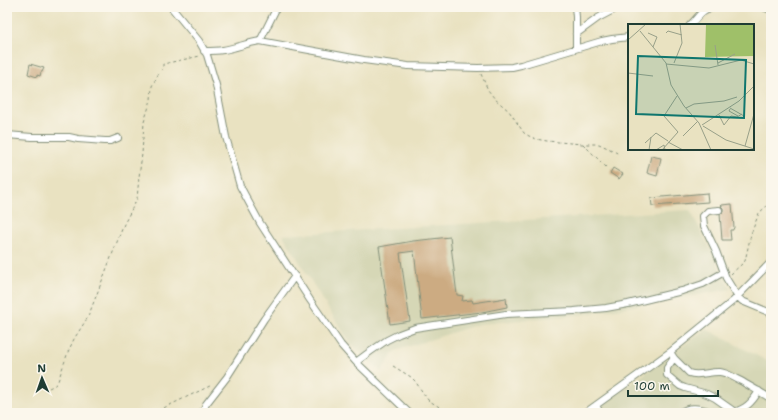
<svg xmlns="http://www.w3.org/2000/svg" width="778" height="420" viewBox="0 0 778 420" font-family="'Shantell Sans',sans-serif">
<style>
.built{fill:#d6d7b6}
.building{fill:#ccab82}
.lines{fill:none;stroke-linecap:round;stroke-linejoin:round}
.minor-casing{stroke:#84907a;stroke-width:8}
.path{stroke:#84907a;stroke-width:1;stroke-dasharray:3 3;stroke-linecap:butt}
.minor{stroke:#fff;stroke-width:6}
.inset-road{fill:none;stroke:#98a089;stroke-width:1}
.view{fill:#0f766e;fill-opacity:0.15;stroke:#0f766e;stroke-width:2}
.inset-edge{fill:none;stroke:#1f3d34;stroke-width:2}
</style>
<rect width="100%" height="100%" fill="#fbf7ec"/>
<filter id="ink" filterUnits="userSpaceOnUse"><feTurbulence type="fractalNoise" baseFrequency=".025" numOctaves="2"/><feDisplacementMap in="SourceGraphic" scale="8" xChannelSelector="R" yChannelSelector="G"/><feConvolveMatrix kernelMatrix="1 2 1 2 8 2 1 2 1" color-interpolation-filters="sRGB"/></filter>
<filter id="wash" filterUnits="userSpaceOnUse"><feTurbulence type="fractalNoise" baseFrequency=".012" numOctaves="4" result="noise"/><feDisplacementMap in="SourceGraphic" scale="16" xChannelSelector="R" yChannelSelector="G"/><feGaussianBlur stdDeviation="0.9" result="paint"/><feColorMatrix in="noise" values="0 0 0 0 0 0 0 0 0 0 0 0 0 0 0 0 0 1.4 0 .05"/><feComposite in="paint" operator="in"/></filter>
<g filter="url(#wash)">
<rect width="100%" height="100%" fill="#e9e2c1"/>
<path class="built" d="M 690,210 L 731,289 L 587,314 L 479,324 L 395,351 L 381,372 L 351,344 L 329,310 L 283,235 Z
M 706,329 L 771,363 L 771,413 L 591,413 Z"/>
<g id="blocks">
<path class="building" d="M 30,64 L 44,68 L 42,72 L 41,72 L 40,76 L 37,75 L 37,77 L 28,74 Z
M 651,156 L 661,158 L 657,176 L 647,173 Z
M 613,168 L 623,174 L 619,179 L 610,173 Z
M 707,193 L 708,202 L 652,206 L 651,198 Z
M 732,204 L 734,228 L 733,229 L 733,230 L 730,230 L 731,240 L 722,240 L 720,214 L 723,212 L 723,208 L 721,206 L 722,205 Z
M 450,237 L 457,295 L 463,296 L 462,301 L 472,300 L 473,303 L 506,298 L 507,307 L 482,312 L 422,319 L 414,251 L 400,253 L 410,321 L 390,324 L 379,247 L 413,241 Z"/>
</g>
</g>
<g filter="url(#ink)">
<use href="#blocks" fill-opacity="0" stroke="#84907a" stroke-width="1"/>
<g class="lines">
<defs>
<path id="minor" d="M 171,7 L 199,41 L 207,55 L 216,85 L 226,137 L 240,186 L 260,223 L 310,300 L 341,345 L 356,362 L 409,413
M 575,7 L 576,17 L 576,48
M 763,7 L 771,10
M 690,25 C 701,15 700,9 716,7
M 576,34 L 598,18 L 619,7
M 260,41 L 277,7
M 204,51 C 211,51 217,51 223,50 C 236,48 247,43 260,41 L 364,60 L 408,66 L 478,68 L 512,67 L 521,65 L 602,41 L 612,39 L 629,37
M 7,135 L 32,137 L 69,137 L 78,139 L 105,141 L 110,141 L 118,138
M 719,210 L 708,211 L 703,216 L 704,226 L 716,251 L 726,278 L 737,296 L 742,301 L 771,313
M 670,352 L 674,358 L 689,373 C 699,377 710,371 720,372 C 728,373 734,378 741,381 C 751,387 761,392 771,399
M 674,358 L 667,368 L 667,375 L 680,386 L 685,388 L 707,394 L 715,398 L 735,412
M 356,362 L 371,351 L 387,340 L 399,334 L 415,328 L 506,314 L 574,311 L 606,308 L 628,304 L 682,291 L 703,284 L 724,272
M 596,405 L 600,413
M 202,413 L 206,404 L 227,377 L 264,319 L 295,276
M 585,413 L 670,352 L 696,331 L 733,301 L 771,262
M 680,413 C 690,404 704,410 716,413
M 732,413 C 746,408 751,404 759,391"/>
</defs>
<use href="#minor" class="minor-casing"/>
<path class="path" d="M 481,74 L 488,90 L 495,99 L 509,111 L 524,133 L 529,136 L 536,139 L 547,141 L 582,144 L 599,144 L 610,149 L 619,154
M 583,144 L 606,167
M 731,274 L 743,263 L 745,261 L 751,234 L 759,213 L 771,202
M 393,366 L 411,377 L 415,381 L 428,400 L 449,413
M 49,388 L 55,385 L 58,381 L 68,352 L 74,339 L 88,317 L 124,224 L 137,199 L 139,177 L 142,154 L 144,122 L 151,100 L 152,86 L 159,73 L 163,69 L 163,64 L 200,56
M 153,413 L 212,385"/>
<use href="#minor" class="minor"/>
</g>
</g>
<g transform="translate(628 24)">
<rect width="126" height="126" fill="#e9e2c1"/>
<path d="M 78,0 L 126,0 L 126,32 L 77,33 Z" fill="#9fc069"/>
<path class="inset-road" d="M 12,7 L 38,39 L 43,61 L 56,82 L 71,99 L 83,126M 20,9 L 29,13 L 25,23M 38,9 L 40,7 L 54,11M 0,16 L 18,0M 87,21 L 90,41M 46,39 L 54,19 L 52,0M 90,39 L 107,30M 38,40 L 81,44 L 113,36 L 126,40M 0,49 L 25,52M 58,84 L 66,80 L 96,77 L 109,73M 102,84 L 116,92M 102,85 L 101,87 L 110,92M 91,91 L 96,101 L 103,92 L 109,93 L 114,90M 74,101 L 111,77 L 126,62M 75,102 L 98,116 L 126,125M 55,112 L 70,97M 40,118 L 55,126M 17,119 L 28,109 L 40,117M 117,122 L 126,90M 21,126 L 23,113M 28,126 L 36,121 L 37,126M 34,126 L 50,108 L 36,92 L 49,72"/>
<path class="view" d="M 10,32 L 118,36 L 116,94 L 8,90 Z"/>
<rect width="126" height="126" class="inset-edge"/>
</g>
<rect width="778" height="420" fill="none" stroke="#fbf7ec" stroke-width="24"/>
<g transform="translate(42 378) rotate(358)" stroke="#fbf7ec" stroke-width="3" paint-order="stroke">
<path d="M0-3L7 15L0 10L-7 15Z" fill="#1f3d34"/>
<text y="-6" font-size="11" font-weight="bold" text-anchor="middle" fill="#1f3d34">N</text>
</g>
<path d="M628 390v6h90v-6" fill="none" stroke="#1f3d34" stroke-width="2"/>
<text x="634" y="390" font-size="12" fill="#1f3d34" stroke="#fbf7ec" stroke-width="3" paint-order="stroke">100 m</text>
</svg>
